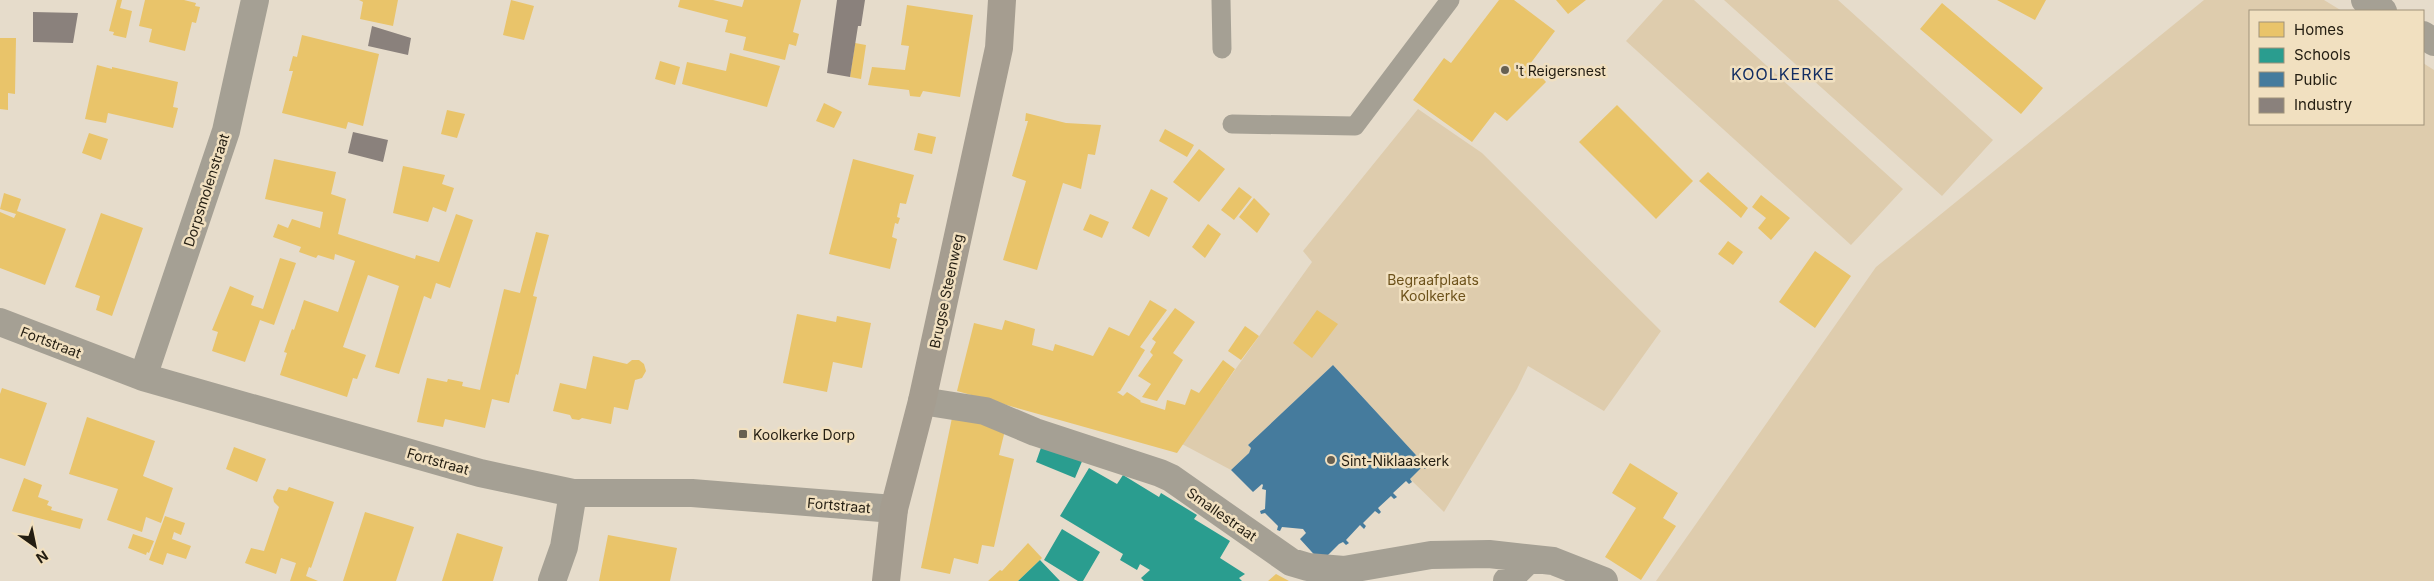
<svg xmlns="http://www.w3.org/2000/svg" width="2434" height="581" viewBox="0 0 2434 581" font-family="Inter,sans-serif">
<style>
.green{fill:#deccad}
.homes{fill:#e9c46a}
.schools{fill:#2a9d8f}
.public{fill:#457b9d}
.industry{fill:#8a817c}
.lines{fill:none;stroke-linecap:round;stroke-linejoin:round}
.lane{stroke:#a5a094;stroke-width:19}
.street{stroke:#a5a094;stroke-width:28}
.secondary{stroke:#a59d90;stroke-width:28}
.poi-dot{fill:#676052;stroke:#f1e0c0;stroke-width:2}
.labels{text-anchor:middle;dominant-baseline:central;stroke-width:5;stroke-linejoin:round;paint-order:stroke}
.poi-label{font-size:14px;fill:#231d11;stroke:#f1e0c0;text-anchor:start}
.street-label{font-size:14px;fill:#231d11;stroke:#f1e0c0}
.park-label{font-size:14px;fill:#6d521b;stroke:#f1e0c0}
.quarter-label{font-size:16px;letter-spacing:1px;fill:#122d62;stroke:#f1e0c0}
</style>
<rect width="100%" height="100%" fill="#e6dccb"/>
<path class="green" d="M 1663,0 L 1694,0 L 1903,189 L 1851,245 L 1626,41 Z
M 1724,0 L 1838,0 L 1993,140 L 1942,196 Z
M 2204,0 L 2324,0 L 2342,11 L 2250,11 L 2250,124 L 2423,124 L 2423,63 L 2434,70 L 2434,581 L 1656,581 L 1876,267 Z
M 1418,109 L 1482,153 L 1661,331 L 1604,411 L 1528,366 L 1517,389 L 1444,512 L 1410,479 L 1422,467 L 1425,469 L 1427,467 L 1333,365 L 1248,445 L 1251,448 L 1249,453 L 1231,470 L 1182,444 L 1312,262 L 1303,251 Z"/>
<path class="homes" d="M 117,0 L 122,0 L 120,8 L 132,11 L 126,38 L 113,35 L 114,32 L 109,31 Z
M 145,0 L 184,0 L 196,3 L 195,6 L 200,7 L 196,23 L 192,22 L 185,51 L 149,42 L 152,29 L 139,26 Z
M 359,0 L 398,0 L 393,26 L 360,19 L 363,2 Z
M 511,0 L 534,6 L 524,40 L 503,35 Z
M 680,0 L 713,0 L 742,7 L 744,0 L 801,0 L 793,32 L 799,34 L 796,46 L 789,44 L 785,60 L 743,50 L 746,37 L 725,32 L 728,20 L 678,7 Z
M 1499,0 L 1514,0 L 1555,31 L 1530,64 L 1546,82 L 1507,121 L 1495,112 L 1472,142 L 1413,100 L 1444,58 L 1451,63 Z
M 1556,0 L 1586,0 L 1568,14 Z
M 1997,0 L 2046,0 L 2035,20 Z
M 1942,3 L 2043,88 L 2021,114 L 1920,29 Z
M 907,5 L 973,15 L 960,97 L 923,91 L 920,97 L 910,96 L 909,90 L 868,85 L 872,67 L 905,70 L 909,46 L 901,45 Z
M 302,35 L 379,54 L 363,126 L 348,122 L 346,129 L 282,113 L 293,71 L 289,71 L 293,56 L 297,57 Z
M 0,38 L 16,38 L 15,94 L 8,93 L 8,110 L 0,109 Z
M 855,43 L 866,45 L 861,79 L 850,77 Z
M 730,53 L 780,66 L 767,107 L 682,84 L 687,62 L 726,71 Z
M 660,61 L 680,67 L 675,85 L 655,79 Z
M 97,65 L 112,69 L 112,67 L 178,82 L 173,107 L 178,108 L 173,128 L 108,113 L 106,123 L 85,119 Z
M 824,103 L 842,112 L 834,128 L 816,121 Z
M 1617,105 L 1693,181 L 1656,219 L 1579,142 Z
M 447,110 L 465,114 L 457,138 L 441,134 Z
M 1026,113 L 1066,123 L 1101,125 L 1095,155 L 1088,154 L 1081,189 L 1063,183 L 1037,270 L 1003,260 L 1026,181 L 1012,176 L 1028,121 L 1025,121 Z
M 1165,129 L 1194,145 L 1187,157 L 1159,141 Z
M 89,133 L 108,139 L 101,160 L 82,153 Z
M 918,133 L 936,137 L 932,154 L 914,150 Z
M 1199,149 L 1225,169 L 1199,202 L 1173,182 Z
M 274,159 L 336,172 L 331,194 L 346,199 L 338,234 L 415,259 L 416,255 L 439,262 L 456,214 L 473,220 L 450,288 L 436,283 L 431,299 L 424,296 L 399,374 L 375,367 L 399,286 L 368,275 L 343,347 L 366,355 L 357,379 L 353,378 L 347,397 L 280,375 L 287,353 L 284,352 L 292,329 L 294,330 L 304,300 L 338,312 L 355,261 L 335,254 L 334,260 L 318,255 L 316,258 L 299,252 L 301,247 L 273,237 L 278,224 L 288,228 L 292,219 L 320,228 L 323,212 L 265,199 Z
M 853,159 L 914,175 L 906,204 L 900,203 L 897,217 L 900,218 L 898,224 L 895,223 L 892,237 L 897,239 L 890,269 L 829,254 Z
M 403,166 L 445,175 L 442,184 L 454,188 L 446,212 L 433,207 L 428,222 L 393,213 Z
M 1708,172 L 1748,208 L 1741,218 L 1699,181 Z
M 1239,187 L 1252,197 L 1234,220 L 1221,210 Z
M 1151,189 L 1168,198 L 1149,237 L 1132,228 Z
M 4,193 L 21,199 L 17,211 L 66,229 L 45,285 L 0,268 L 0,212 L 14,218 L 16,214 L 0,209 Z
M 1761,195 L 1790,218 L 1771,240 L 1758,228 L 1766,218 L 1752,207 Z
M 1254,198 L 1270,214 L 1257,233 L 1239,217 Z
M 101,213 L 143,228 L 112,316 L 96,310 L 100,296 L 75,287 Z
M 1090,214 L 1109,222 L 1102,238 L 1083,230 Z
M 1208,224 L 1221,234 L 1205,258 L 1192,247 Z
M 536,232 L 549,235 L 533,296 L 537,297 L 518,375 L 516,374 L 509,403 L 492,399 L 485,428 L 445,419 L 443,427 L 417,422 L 427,378 L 447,382 L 448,379 L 463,382 L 462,386 L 480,390 L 504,289 L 520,293 Z
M 1728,241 L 1743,252 L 1733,265 L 1718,254 Z
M 1815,251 L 1851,276 L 1815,328 L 1779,302 Z
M 280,258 L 296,263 L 274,325 L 260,320 L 245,362 L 212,351 L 218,332 L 212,330 L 230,286 L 254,296 L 251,305 L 263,309 Z
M 1150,300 L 1167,310 L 1140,347 L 1145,350 L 1120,391 L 1117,392 L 1123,396 L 1127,392 L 1141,401 L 1140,402 L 1165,410 L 1167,400 L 1185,405 L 1191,389 L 1199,393 L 1223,360 L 1235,369 L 1177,453 L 957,391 L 974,323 L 1002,330 L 1005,320 L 1035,329 L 1032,345 L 1053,351 L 1055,344 L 1093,356 L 1109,327 L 1129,336 Z
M 1175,308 L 1195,322 L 1173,353 L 1183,360 L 1157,401 L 1142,397 L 1151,384 L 1138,376 L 1153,355 L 1150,352 L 1156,342 L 1152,339 Z
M 1317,310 L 1338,324 L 1312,358 L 1293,343 Z
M 797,314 L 836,322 L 837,316 L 871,323 L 862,368 L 833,362 L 827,392 L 783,383 Z
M 1245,326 L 1259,336 L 1241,360 L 1228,351 Z
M 593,356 L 627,364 L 632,360 L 639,360 L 644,364 L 646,371 L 642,378 L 635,380 L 628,410 L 614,407 L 611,424 L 582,418 L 579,420 L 572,419 L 570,415 L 553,411 L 560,383 L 586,389 Z
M 2,388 L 47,403 L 25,466 L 0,458 L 0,394 Z
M 953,413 L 1006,426 L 999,455 L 1014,459 L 994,547 L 982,545 L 978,564 L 954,558 L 950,574 L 921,568 Z
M 87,417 L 155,441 L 143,476 L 173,488 L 161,523 L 146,517 L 142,532 L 107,520 L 118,489 L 69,474 Z
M 234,447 L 266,459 L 257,482 L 226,469 Z
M 1630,463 L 1678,493 L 1663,518 L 1676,526 L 1641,580 L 1605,557 L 1636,508 L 1612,493 Z
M 24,478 L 42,485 L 38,497 L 49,501 L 47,505 L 52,507 L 51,510 L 83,519 L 80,529 L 12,511 Z
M 289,487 L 334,502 L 311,568 L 309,567 L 306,576 L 318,581 L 290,581 L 296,563 L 281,558 L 276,574 L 245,563 L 251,548 L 264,551 L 279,507 L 274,502 L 273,497 L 277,489 L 287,491 Z
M 365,512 L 414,527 L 396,581 L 343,581 Z
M 165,516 L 185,523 L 181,535 L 174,532 L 172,539 L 191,546 L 186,559 L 167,553 L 163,565 L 149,560 Z
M 457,533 L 503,547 L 493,581 L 442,581 Z
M 133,534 L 154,541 L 149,553 L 147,552 L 146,555 L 128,548 Z
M 608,535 L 677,548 L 670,581 L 599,581 Z
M 1028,543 L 1042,558 L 1040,560 L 1018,581 L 988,581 L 1000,570 L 1002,571 Z
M 1276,574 L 1289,581 L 1268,581 Z"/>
<path class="schools" d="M 1043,442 L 1083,459 L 1075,478 L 1036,462 Z
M 1089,468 L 1117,484 L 1123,475 L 1159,497 L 1161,493 L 1197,515 L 1194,519 L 1230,541 L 1220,558 L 1245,574 L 1239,578 L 1242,581 L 1144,581 L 1141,578 L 1150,570 L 1140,564 L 1137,570 L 1120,560 L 1123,554 L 1060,516 Z
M 1062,529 L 1100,552 L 1083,581 L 1078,581 L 1044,560 Z
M 1040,560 L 1060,581 L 1018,581 Z"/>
<path class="public" d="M 1333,365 L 1427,467 L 1425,469 L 1422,467 L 1410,479 L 1412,482 L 1409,484 L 1406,481 L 1393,493 L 1397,497 L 1394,499 L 1391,496 L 1378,508 L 1381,512 L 1379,514 L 1375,511 L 1363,523 L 1366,526 L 1364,529 L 1360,525 L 1346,540 L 1349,543 L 1346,545 L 1343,542 L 1339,544 L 1321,562 L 1300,539 L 1306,533 L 1303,529 L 1282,527 L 1280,531 L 1277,530 L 1278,526 L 1265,513 L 1261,514 L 1260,511 L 1265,509 L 1266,490 L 1262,489 L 1263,485 L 1262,484 L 1253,492 L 1231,470 L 1249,453 L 1251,448 L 1248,445 Z"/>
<path class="industry" d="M 837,0 L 865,0 L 861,26 L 858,26 L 850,77 L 827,73 Z
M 33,12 L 78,13 L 73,43 L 33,42 Z
M 372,26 L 411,38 L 408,55 L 368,46 Z
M 353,132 L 388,140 L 383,162 L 348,153 Z"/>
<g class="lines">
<path class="lane" d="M 1221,0 L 1222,49
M 1232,124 L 1355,126 L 1450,0"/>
<path class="street" d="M 2365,0 L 2383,11
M 2423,35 L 2434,42
M 0,322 L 143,377 L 480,473 L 573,493 L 692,493 L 894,509
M 143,377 L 226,131 L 255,0
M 922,401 L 985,411 L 1035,432 L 1160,473 L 1171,478 L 1291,562 L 1308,567 L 1344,570 L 1431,555 L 1489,554 L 1553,561 L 1604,581
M 552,581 L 564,547 L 573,493
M 1507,581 L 1529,559"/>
<path class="secondary" d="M 886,581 L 894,509 L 922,401 L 999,48 L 1002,0"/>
</g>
<g class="poi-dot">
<circle cx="1505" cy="70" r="5"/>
<rect x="738" y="429" width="10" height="10" rx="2.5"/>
<circle cx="1331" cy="460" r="5"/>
</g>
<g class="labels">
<g class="poi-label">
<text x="1515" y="70">'t Reigersnest</text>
<text x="753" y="434">Koolkerke Dorp</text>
<text x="1341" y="460">Sint-Niklaaskerk</text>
</g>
<g class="street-label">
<text transform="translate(206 190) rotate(-72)">Dorpsmolenstraat</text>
<text transform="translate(946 291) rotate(-78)">Brugse Steenweg</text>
<text transform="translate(51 342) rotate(21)">Fortstraat</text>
<text transform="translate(438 461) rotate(16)">Fortstraat</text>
<text transform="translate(839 505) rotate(5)">Fortstraat</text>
<text transform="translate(1222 514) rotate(35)">Smallestraat</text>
</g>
<g class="park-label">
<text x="1433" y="279">Begraafplaats<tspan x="1433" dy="16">Koolkerke</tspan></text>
</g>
<g class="quarter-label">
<text x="1783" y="74">KOOLKERKE</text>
</g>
</g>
<rect x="2249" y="10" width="175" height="115" fill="#f1e0c0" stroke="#9f927a"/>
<rect x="2259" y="22" width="25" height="15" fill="#e9c46a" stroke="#9f927a"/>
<text x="2294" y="35" font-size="15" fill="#231d11">Homes</text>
<rect x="2259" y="48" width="25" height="15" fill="#2a9d8f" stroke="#9f927a"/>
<text x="2294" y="60" font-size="15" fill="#231d11">Schools</text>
<rect x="2259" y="72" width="25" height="15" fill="#457b9d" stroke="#9f927a"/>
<text x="2294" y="85" font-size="15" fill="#231d11">Public</text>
<rect x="2259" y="98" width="25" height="15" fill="#8a817c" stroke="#9f927a"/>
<text x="2294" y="110" font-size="15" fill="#231d11">Industry</text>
<g transform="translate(35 546) rotate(147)" stroke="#f1e0c0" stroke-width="4" paint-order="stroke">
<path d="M0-4L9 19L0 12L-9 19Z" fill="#231d11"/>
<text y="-8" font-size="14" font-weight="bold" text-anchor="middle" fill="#231d11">N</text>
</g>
</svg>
